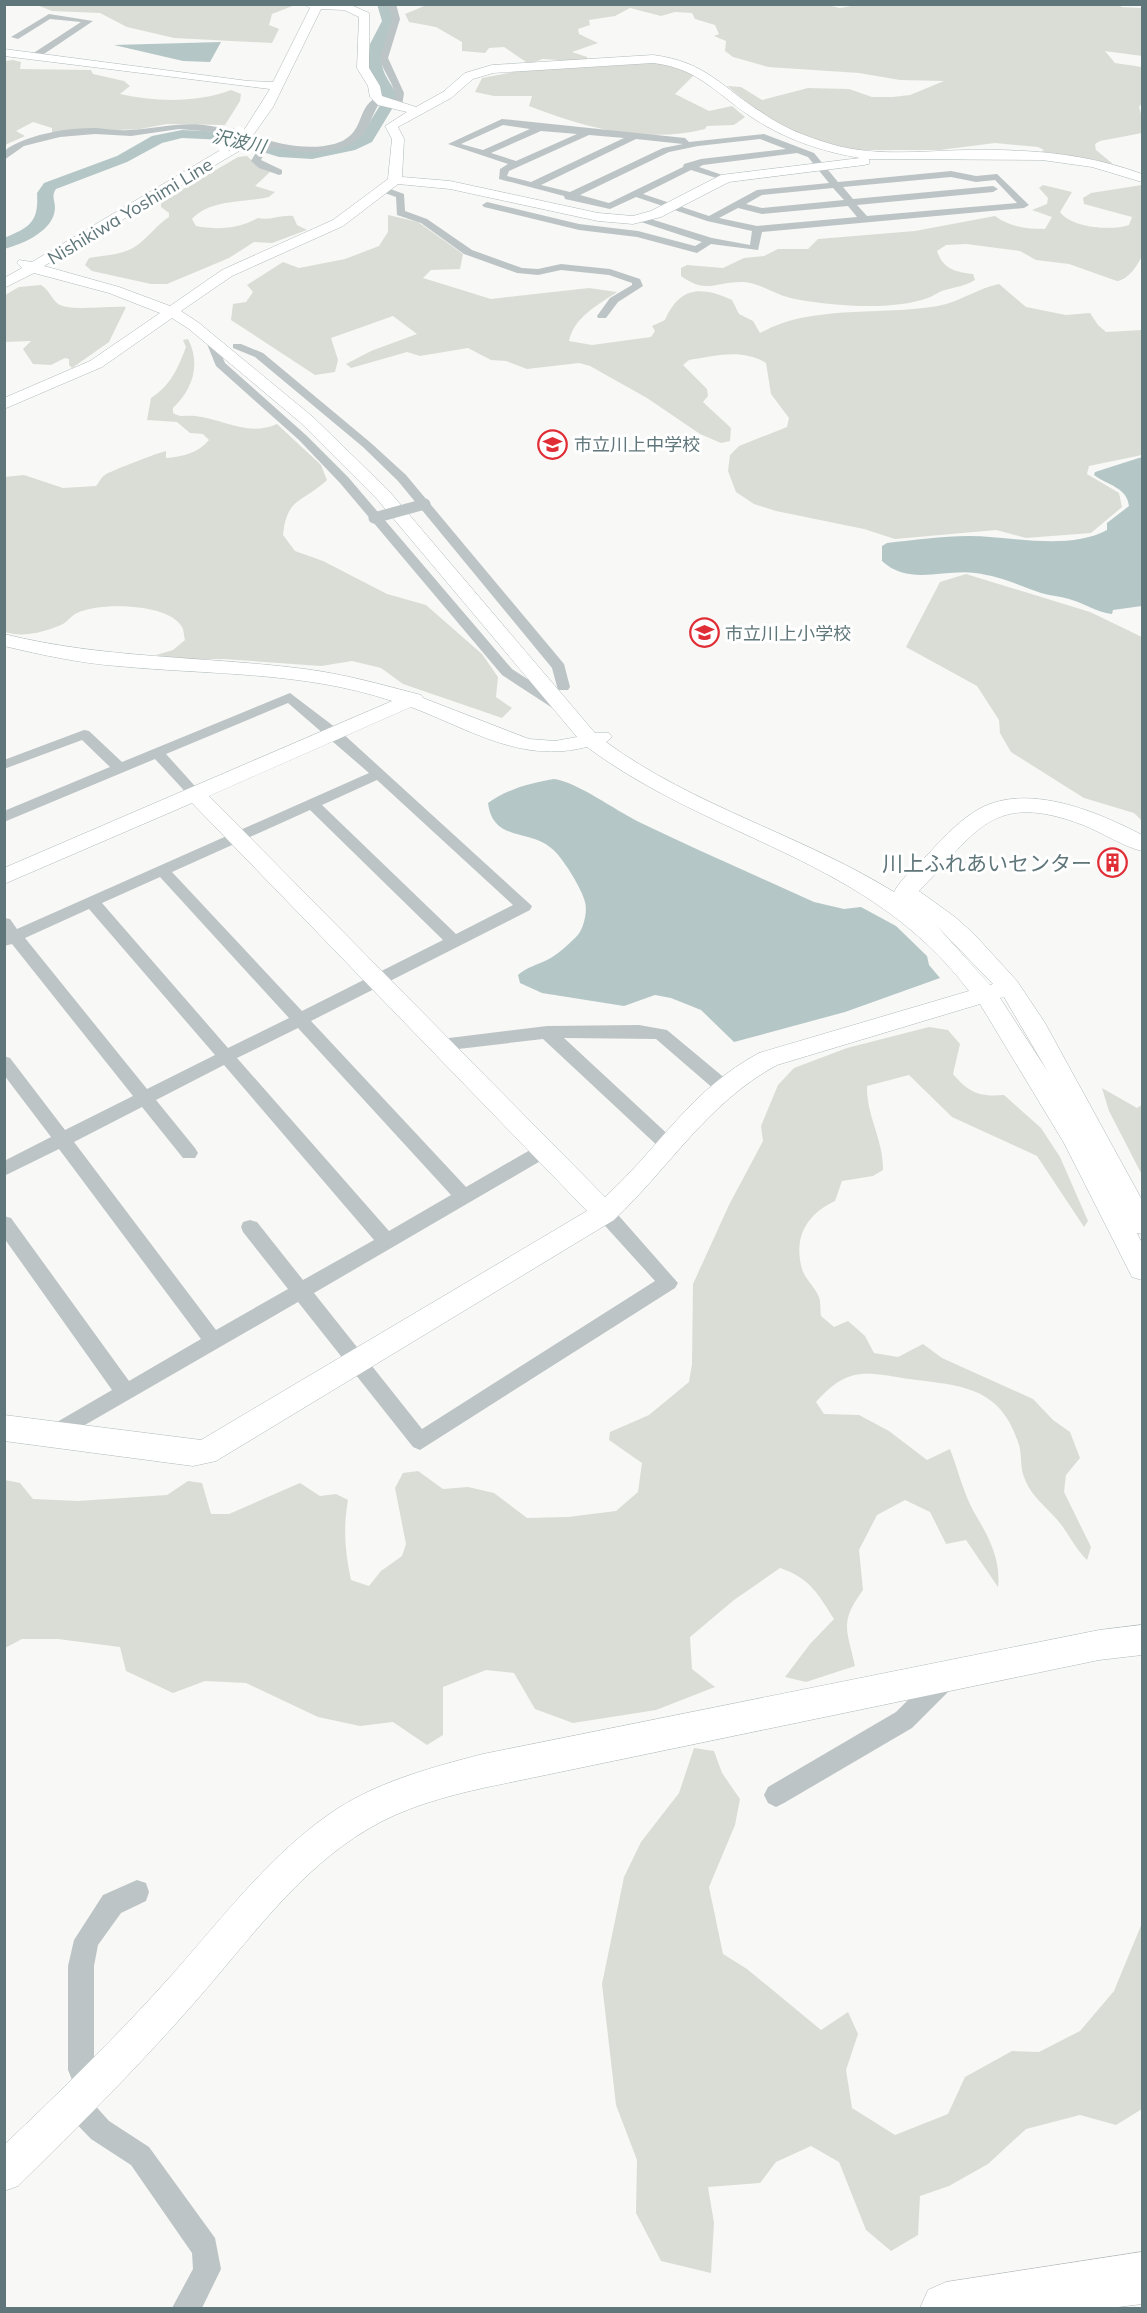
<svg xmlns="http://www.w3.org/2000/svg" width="1147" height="2313" viewBox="0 0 1147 2313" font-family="Mulish,'Noto Sans JP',sans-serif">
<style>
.green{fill:#daddd5}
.water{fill:#b4c6c6}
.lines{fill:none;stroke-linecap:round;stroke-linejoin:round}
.river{fill:#b4c6c6;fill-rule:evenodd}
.secondary-casing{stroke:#afb9bb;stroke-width:1}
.highway-casing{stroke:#b3b9bb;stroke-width:1}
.street{fill:#bdc4c6;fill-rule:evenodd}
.secondary{fill:#fff;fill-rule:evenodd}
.highway{fill:#fff;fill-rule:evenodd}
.secondary-bridge-casing{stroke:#afb9bb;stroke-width:14;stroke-linecap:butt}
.street-bridge{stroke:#bdc4c6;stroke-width:11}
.secondary-bridge{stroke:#fff;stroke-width:13}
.labels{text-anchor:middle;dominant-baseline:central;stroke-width:6;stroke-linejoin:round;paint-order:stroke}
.far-water-label{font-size:18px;font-style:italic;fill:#5e7b7a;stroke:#fff}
.far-street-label{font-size:18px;fill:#5f767a;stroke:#fff}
.far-poi-label{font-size:18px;fill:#5f767a;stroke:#fff;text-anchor:start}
.poi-label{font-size:21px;fill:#5f767a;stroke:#fff;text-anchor:end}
</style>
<rect width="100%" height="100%" fill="#f8f8f6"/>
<path class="green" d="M 429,4 L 822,4 L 840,8 L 862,4 L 1121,5 L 1121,7 L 1142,8 L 1142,56 L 1105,51 L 1115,63 L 1142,67 L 1142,103 L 1139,107 L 1142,117 L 1142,133 L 1100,141 L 1095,144 L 1096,150 L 1113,164 L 1041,152 L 1044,150 L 1038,147 L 995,143 L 940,150 L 853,150 L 809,138 L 767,118 L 727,86 L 741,87 L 762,100 L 808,88 L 849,89 L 872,97 L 893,97 L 910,95 L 944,81 L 900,80 L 859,73 L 768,67 L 733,57 L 725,51 L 726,41 L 714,36 L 719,34 L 715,25 L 695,19 L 692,13 L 675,12 L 661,16 L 630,8 L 615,16 L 589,20 L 590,25 L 578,29 L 579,34 L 598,43 L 572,52 L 587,57 L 588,62 L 543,59 L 529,64 L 504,47 L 489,48 L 485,53 L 462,51 L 462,42 L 436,27 L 409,22 L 405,14 Z
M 37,5 L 295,4 L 295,5 L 272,14 L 269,25 L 279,29 L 272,43 L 174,38 L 127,27 L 100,13 L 52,11 Z
M 13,60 L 21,62 L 20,69 L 91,70 L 93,74 L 124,81 L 130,86 L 120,94 C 155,102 197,103 231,90 L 241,94 L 240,101 L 225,125 L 167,124 L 140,129 L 52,133 L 52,128 L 33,122 L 16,131 L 25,136 L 5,145 L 5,61 Z
M 663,62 L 697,72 L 675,94 L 709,111 L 732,106 L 745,117 L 734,125 L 707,126 L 705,129 C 646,144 585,128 529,106 L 532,96 L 494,96 L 475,92 L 482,78 L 529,69 Z
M 247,156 L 259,167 L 270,172 L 255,186 L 275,192 L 269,197 C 244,203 210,199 192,219 L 196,226 C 218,230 238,229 258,218 C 270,221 281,214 293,216 L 297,225 L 307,230 L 272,243 L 254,242 L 229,258 L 167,284 L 151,284 L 92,271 L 85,265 L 89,258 C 105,255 127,255 140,243 C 151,234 157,225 169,217 L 169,213 L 161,207 L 161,202 L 238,157 Z
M 1043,185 L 1072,192 L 1060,212 C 1071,228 1112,231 1129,225 L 1132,217 L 1084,204 L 1083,198 L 1091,193 L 1142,185 C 1143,197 1146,248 1142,256 C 1138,265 1128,280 1117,281 L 1069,264 L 1036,260 L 1020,251 L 966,244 L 946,245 L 937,251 C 943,269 955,272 973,274 L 975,280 C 965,286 956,287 945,290 C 939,291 934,296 928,298 C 890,311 834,306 795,299 C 776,296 759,282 743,282 C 716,281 707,295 681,276 L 681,268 L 687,265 L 723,268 L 744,258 L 764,256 L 778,249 L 808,249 L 818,239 L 915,231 L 995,216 C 1010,227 1026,229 1045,229 L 1052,217 L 1032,210 L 1047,204 L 1048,198 L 1039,188 Z
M 388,215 L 418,222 L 463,254 L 460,269 L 431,270 L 423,278 L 491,299 L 589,288 L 617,292 C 598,305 574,317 569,341 L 592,345 L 651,337 L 655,331 L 652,326 L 665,320 C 680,286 701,286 732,300 L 739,314 L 753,321 L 760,333 C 811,304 881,316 938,306 C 960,302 978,288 999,284 L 1026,307 L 1066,315 L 1090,313 L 1098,325 L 1106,332 L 1142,330 L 1142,455 L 1089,466 L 1087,474 L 1119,493 L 1122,507 L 1091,533 L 1026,538 L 996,530 L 895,539 L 864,529 L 776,511 L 754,504 L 736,492 L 728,471 L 730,455 L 739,446 L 787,427 L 789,418 L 771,394 L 766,363 C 742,348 715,356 689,360 L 683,365 L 707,389 L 708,396 L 703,402 L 731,428 L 730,441 L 721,443 L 700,434 L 647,398 L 590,366 L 579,363 L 527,369 L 506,361 L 491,360 L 468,348 L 420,356 L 407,352 L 351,368 L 346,364 L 371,351 L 417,334 L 393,316 L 331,338 L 338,360 L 335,372 L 315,375 L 231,320 L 233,304 L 246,302 L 253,292 L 247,285 L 283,262 L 299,268 L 345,259 L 379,246 L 388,232 Z
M 41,285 C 50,290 52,301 60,305 C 74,311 109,306 126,307 L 109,342 L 72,368 L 69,365 L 69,359 L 65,358 L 51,365 L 33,364 L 23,349 L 31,341 L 5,342 L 5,295 L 19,287 Z
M 188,339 C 201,364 193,389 173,408 L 173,413 C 181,418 186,415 195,416 C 224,419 248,437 277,424 L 321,465 L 327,480 C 301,504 287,497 283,535 L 295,551 L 323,561 L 387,594 L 426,605 L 482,654 L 498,677 L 496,697 L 512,708 L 502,718 L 403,684 L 381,668 L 352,661 L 321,666 L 224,659 L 173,659 L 156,655 L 173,650 L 185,640 C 184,637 184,630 182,627 C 169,603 99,602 77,613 C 72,615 68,621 63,624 C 46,632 22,638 5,632 L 4,477 L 24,475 L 63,488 L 96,486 C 99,483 101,477 105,475 C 110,471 160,452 166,451 L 166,458 C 182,457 198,453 209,440 L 203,434 L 190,433 L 177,422 L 147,420 L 151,398 C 171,385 178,368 186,347 L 183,340 Z
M 966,574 L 1090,612 L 1142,637 L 1142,821 L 1134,813 L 1084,798 L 1011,752 L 1000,733 L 999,720 L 977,686 L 906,647 L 940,582 Z
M 929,1027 L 948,1030 L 960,1044 L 953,1074 C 969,1093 980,1097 1004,1095 L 1041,1128 L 1060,1157 L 1088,1221 L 1084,1227 L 1037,1156 L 952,1117 L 909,1075 L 867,1086 C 866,1115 884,1141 883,1170 L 873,1176 L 842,1181 L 835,1201 C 807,1214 793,1237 802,1269 C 805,1279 815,1287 819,1297 C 821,1303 820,1310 821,1316 L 834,1327 L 848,1321 L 865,1336 L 874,1353 L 898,1357 L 923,1344 L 942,1358 L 1033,1399 L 1053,1420 L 1070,1432 L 1080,1458 L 1066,1475 L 1064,1492 L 1091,1547 L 1087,1560 C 1077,1550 1071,1539 1063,1527 C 1051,1510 1031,1498 1024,1477 C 1020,1467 1022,1455 1019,1445 C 1000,1382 955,1386 902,1378 C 861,1371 846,1369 816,1402 L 824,1414 L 859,1415 L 889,1431 L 927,1460 L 950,1449 C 958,1470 964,1495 975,1514 C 989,1537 1001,1560 998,1587 L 966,1540 L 946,1544 L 930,1512 L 905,1500 L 877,1515 L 859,1550 L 863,1590 C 839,1623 847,1629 855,1666 L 806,1682 L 785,1677 L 810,1644 L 834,1619 C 818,1594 810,1578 780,1568 L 734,1600 L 690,1637 L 692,1669 L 715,1687 L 656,1710 L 573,1723 L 535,1709 L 514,1673 L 486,1670 L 443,1687 L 443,1735 L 427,1745 L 393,1722 L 360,1726 L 318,1717 L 246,1683 L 205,1681 L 173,1693 L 126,1671 L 120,1647 L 58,1639 L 22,1639 L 5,1648 L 5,1480 L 20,1483 L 33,1499 L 78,1501 L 167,1495 L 188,1481 L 202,1483 L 211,1514 L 229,1514 L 300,1483 L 320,1496 L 336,1494 L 348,1500 C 343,1528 345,1552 351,1580 L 369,1586 L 381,1571 L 402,1556 L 406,1544 L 395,1488 L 403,1473 L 418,1471 L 443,1489 L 468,1487 L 494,1493 L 527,1518 L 568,1517 L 616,1511 L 638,1492 L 642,1463 L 609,1440 L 610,1432 L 649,1415 L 689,1382 L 692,1364 L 693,1284 L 729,1205 L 763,1141 L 761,1126 L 778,1085 L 794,1068 L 847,1048 Z
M 1102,1088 L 1137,1108 L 1142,1105 L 1142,1175 L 1109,1111 Z
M 694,1748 L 714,1751 L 722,1773 L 740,1799 L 735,1825 L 709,1887 L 723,1954 L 747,1969 L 821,2030 L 848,2012 L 858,2034 L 846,2070 L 852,2108 L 895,2135 L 948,2114 L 965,2077 L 1012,2051 L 1039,2052 L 1080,2031 L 1114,1991 L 1142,1923 L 1142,2109 L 1116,2125 L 1080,2115 L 1026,2129 L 988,2164 L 949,2186 L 920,2196 L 918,2235 L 891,2251 L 866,2230 L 839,2162 L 811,2146 L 776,2162 L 760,2183 L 708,2187 L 714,2223 L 711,2273 L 661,2261 L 636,2213 L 637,2160 L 616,2105 L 602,1984 L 624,1877 L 641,1842 L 679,1793 Z"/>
<path class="water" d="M 221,42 L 210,62 L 183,61 L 114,45 Z
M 1142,457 L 1142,606 L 1113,610 L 1112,614 C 1096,612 1084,603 1069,599 C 1060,596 1050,596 1041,593 C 1019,585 999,576 975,573 C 943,569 909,586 882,561 L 882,546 L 887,543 C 914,540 942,536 969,536 C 1011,536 1068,551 1107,530 L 1107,523 L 1129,506 C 1127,487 1107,485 1094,475 L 1095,472 Z
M 554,779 C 577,782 615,810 639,822 C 697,850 755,875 814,902 L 844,909 L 861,907 L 896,926 L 927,956 L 929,965 L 940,978 L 845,1012 L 734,1042 L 701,1010 L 671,998 L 655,995 L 624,1006 L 542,993 L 520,983 L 518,975 C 527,967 537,965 547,960 C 557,955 568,945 576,937 C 583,931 588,912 585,902 C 582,889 562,856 551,848 C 529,829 493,842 488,803 C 507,789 531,783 554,779 Z"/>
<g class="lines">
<path class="river" d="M 377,4 L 390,4 C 402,25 381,39 382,64 C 383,77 395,87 398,99 L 372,142 L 355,150 L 312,159 L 279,157 L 225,140 L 182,138 L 162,143 L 127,162 L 56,189 C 51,196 55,200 55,208 C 54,231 23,244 4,249 L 4,238 C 30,227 39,222 37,193 L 44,183 L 117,156 L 152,136 L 182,130 L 226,132 L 280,148 L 312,149 L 346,143 L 361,136 L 384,99 L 368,66 L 370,44 L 382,21 Z"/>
<defs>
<path id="secondary" d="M 304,4 L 349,4 L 369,13 L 369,68 L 380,86 L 382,96 L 416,107 L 443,92 L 465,73 L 492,65 L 653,55 C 707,62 721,87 764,114 C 784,128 807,137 831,144 C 874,157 922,151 967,150 C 1027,149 1085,153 1142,174 L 1142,182 L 1092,167 L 1042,160 L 869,159 L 869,164 L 864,165 L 729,182 L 661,217 L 633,224 L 598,221 L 450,189 L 398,184 L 343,226 L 232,276 L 181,311 L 199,323 L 313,417 L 389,491 L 595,733 L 609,733 L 612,737 L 606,742 C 695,807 802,835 894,892 C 901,878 919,864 931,851 C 945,836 961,819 979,809 C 1028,782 1098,812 1142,835 L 1142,851 C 1122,846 1103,833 1083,825 C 991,790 977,832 919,891 L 955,917 L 974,934 L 1017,981 L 1045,1023 L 1142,1200 L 1142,1234 L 1137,1233 L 1142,1243 L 1142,1280 L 1132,1277 L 1064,1143 L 980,1004 L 777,1065 C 707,1103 670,1167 614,1220 L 216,1461 L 193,1466 L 4,1441 L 4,1415 L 201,1440 L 587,1211 L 192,803 L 4,884 L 4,868 L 392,701 C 303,671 209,675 117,666 C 79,663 42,655 4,646 L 4,634 C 104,659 204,656 305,669 C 344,674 383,685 421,695 L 423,698 L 529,739 L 555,741 L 577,737 L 377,499 L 301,423 L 189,329 L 172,318 L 102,367 L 4,409 L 4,398 L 90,361 L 160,313 L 109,293 L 34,273 L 4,288 L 4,278 L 22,268 L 17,263 L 19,260 L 32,262 L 229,145 L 239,145 L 239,151 L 44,266 L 119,287 L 170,306 L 222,270 L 333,220 L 388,179 L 392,139 L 385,126 L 407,112 L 378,105 L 370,97 L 368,86 L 357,68 L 359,17 L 344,10 L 321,9 L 273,107 L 251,138 L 247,139 L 241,135 L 270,89 L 4,56 L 4,49 L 248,81 L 273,82 L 310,8 ZM 653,63 C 700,68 719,97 756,120 C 787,140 824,152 860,158 L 721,175 L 651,211 L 633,216 L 598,213 L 450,181 L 402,177 L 404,139 L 398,127 L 451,98 L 473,79 L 493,73 ZM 411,707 C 471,730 522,764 587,747 C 715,842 868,857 969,991 L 759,1053 C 690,1090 661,1146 605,1197 L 209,796 ZM 936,925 L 993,984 L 990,985 ZM 1004,997 L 1048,1072 L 1000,998 Z
M 1142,1625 L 1142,1655 L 1099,1660 L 483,1788 C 443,1797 403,1808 368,1829 C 297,1871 248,1942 195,2002 C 139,2066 79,2126 18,2186 L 4,2191 L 4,2145 C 61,2091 117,2036 170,1977 C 220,1921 266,1859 328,1815 C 373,1783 429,1768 483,1754 L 1099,1630 Z"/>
<path id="highway" d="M 1142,2252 L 1142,2304 L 1110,2308 L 920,2308 L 928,2290 L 946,2282 Z"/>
</defs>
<use href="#secondary" class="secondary-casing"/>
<use href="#highway" class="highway-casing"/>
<path class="street" d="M 388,4 L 396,4 L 400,19 L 388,58 L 404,93 L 402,106 L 398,109 L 394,106 C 400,88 383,75 380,58 L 392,19 Z
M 49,14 L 93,21 L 38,58 L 32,58 L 32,54 L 81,22 L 50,19 L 18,39 L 11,37 Z
M 378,97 L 382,100 C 371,113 369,134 354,142 C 336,153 313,153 293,151 C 287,150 280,147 274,148 C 267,150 264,154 261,160 L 282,170 L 282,174 L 279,175 L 259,168 L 251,161 L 258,149 L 266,145 L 214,132 L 179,129 L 131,136 L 95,134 L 60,137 L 24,146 L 4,160 L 4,152 L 8,148 C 34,133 67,128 97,128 C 108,129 118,131 129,130 C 157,129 182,121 211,126 C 249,132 285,151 324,146 C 370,140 352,108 378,97 Z
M 502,119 L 685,138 L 689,142 L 764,134 L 814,153 L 838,182 L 951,171 L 976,176 L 997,174 L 1029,205 L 1024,208 L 762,232 L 758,250 L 711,244 L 697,253 L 637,237 L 579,230 L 484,207 L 482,205 L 487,202 L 579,224 L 638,231 L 695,246 L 702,242 L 638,221 L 638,217 L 641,216 L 712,238 L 750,245 L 752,231 L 707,221 L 636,197 L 610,209 L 565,199 L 564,196 L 499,179 L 500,169 L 508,164 L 448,144 ZM 503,125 L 530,129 L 483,150 L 461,144 ZM 541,131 L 577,134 L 516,161 L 491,153 ZM 589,135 L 624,138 L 531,182 L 507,176 L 509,171 ZM 636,139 L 683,144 L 663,148 L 570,192 L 541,185 ZM 760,139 L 786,149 L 701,159 L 684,164 L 683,167 L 609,203 L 580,195 L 669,152 L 698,146 ZM 797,153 L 808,157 L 829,183 L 757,190 L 709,216 L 643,194 L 691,170 L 726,181 L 731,178 L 699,167 L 703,165 ZM 951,177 L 976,182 L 995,180 L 1017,203 L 867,216 L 857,205 L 993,192 L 998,189 L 993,186 L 853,199 L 843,187 ZM 833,188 L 844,200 L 762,208 L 746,204 L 762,195 ZM 848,206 L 857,217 L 757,226 L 719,218 L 738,208 L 762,214 Z
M 385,187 L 404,194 L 405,211 L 427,219 L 472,250 L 522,268 L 538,269 L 561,264 L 610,269 L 640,279 L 643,286 L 618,302 L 606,318 L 598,318 L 597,316 L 610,298 L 632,285 L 632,283 L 609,275 L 561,270 L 538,275 L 517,273 L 464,254 L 421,223 L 397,215 L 396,197 L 382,192 L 382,188 Z
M 206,337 L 214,337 L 225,363 L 307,436 L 348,477 L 512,669 L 564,703 L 564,709 L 554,709 L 502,675 L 340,483 L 299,440 L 216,366 L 205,339 Z
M 233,344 L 241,344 L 263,353 L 371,443 L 406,475 L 564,664 L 570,687 L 568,690 L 558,690 L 552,668 L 398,481 L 363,447 L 255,357 L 233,348 Z
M 290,693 L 340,731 L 532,906 L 530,910 L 311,1021 L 466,1187 L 537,1146 L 549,1146 L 552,1151 L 549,1156 L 314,1293 L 422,1429 L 655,1281 L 598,1218 L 596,1213 L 598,1208 L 605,1206 L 612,1208 L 678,1283 L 675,1288 L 420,1450 L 413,1447 L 298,1302 L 52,1444 L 45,1441 L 42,1435 L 45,1429 L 112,1390 L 4,1238 L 4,1216 L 11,1218 L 129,1381 L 201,1339 L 59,1149 L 4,1176 L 4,1161 L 51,1137 L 4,1075 L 4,1056 L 10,1058 L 65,1130 L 133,1096 L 12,944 L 4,946 L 4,918 L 10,919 L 17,929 L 369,773 L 288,703 L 166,754 L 203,795 L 196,800 L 191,798 L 155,759 L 4,822 L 4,811 L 110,767 L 82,740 L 4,769 L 4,760 L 84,730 L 89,731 L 122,762 ZM 377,780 L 513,905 L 456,934 L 322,805 ZM 310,810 L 443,940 L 302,1011 L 172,872 ZM 160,877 L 289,1018 L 228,1048 L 102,903 ZM 89,909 L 215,1055 L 147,1089 L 25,938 ZM 298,1028 L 451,1195 L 389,1231 L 237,1058 ZM 224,1065 L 374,1240 L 303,1280 L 257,1222 L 250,1220 L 243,1222 L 241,1227 L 243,1232 L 288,1289 L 216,1330 L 74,1142 L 142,1107 L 183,1158 L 195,1158 L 198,1153 L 195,1148 L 156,1100 Z
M 639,1025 L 667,1030 L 727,1080 L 730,1085 L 727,1090 L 715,1090 L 656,1039 L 564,1038 L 674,1140 L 677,1145 L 674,1150 L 662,1150 L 543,1039 L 441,1051 L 432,1045 L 441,1039 L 547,1026 Z
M 946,1667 L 954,1670 L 957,1678 L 954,1686 L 912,1728 L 784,1803 L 776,1807 L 768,1803 L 764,1795 L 768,1787 L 896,1712 L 938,1670 Z
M 137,1880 L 146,1883 L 149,1892 L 146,1901 L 121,1913 L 98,1945 L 94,1966 L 94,2070 L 102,2089 L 98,2098 L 91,2101 L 109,2121 L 149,2147 L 215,2238 L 221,2269 L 202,2308 L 172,2308 L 193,2269 L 192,2253 L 131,2165 L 91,2139 L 66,2113 L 62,2104 L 66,2095 L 77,2092 L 68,2070 L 68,1966 L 74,1940 L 103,1895 Z"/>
<use href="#secondary" class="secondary"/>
<use href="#highway" class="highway"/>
<defs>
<path id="secondary-bridge" d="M 224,146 L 239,133"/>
</defs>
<use href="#secondary-bridge" class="secondary-bridge-casing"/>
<path class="street-bridge" d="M 374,518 L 425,504"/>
<use href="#secondary-bridge" class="secondary-bridge"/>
</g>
<defs>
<symbol id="school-ring" viewBox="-11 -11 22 22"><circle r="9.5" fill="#fff" stroke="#e02e37" stroke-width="1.5"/><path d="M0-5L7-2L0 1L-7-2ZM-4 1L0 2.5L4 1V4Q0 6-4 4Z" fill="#e02e37"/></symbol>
<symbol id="building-ring" viewBox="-11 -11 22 22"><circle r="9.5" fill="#fff" stroke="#e02e37" stroke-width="1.5"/><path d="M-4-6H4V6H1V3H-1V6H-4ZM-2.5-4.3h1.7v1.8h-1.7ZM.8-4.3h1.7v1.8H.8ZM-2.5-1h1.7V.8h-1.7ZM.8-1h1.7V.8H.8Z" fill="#e02e37"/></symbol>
</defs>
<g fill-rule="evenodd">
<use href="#school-ring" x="536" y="428" width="33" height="33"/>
<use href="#school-ring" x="688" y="616" width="33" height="33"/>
<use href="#building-ring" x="1096" y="846" width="33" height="33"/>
</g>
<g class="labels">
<g class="far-water-label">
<text transform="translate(239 141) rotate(12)">沢波川</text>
</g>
<g class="far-street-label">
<text transform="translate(130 211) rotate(-31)">Nishikiwa Yoshimi Line</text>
</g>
<g class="far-poi-label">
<text x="574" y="444">市立川上中学校</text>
<text x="725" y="633">市立川上小学校</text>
</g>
<g class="poi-label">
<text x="1092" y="863">川上ふれあいセンター</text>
</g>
</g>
<rect width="1147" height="2313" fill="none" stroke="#5f767a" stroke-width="12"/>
</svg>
